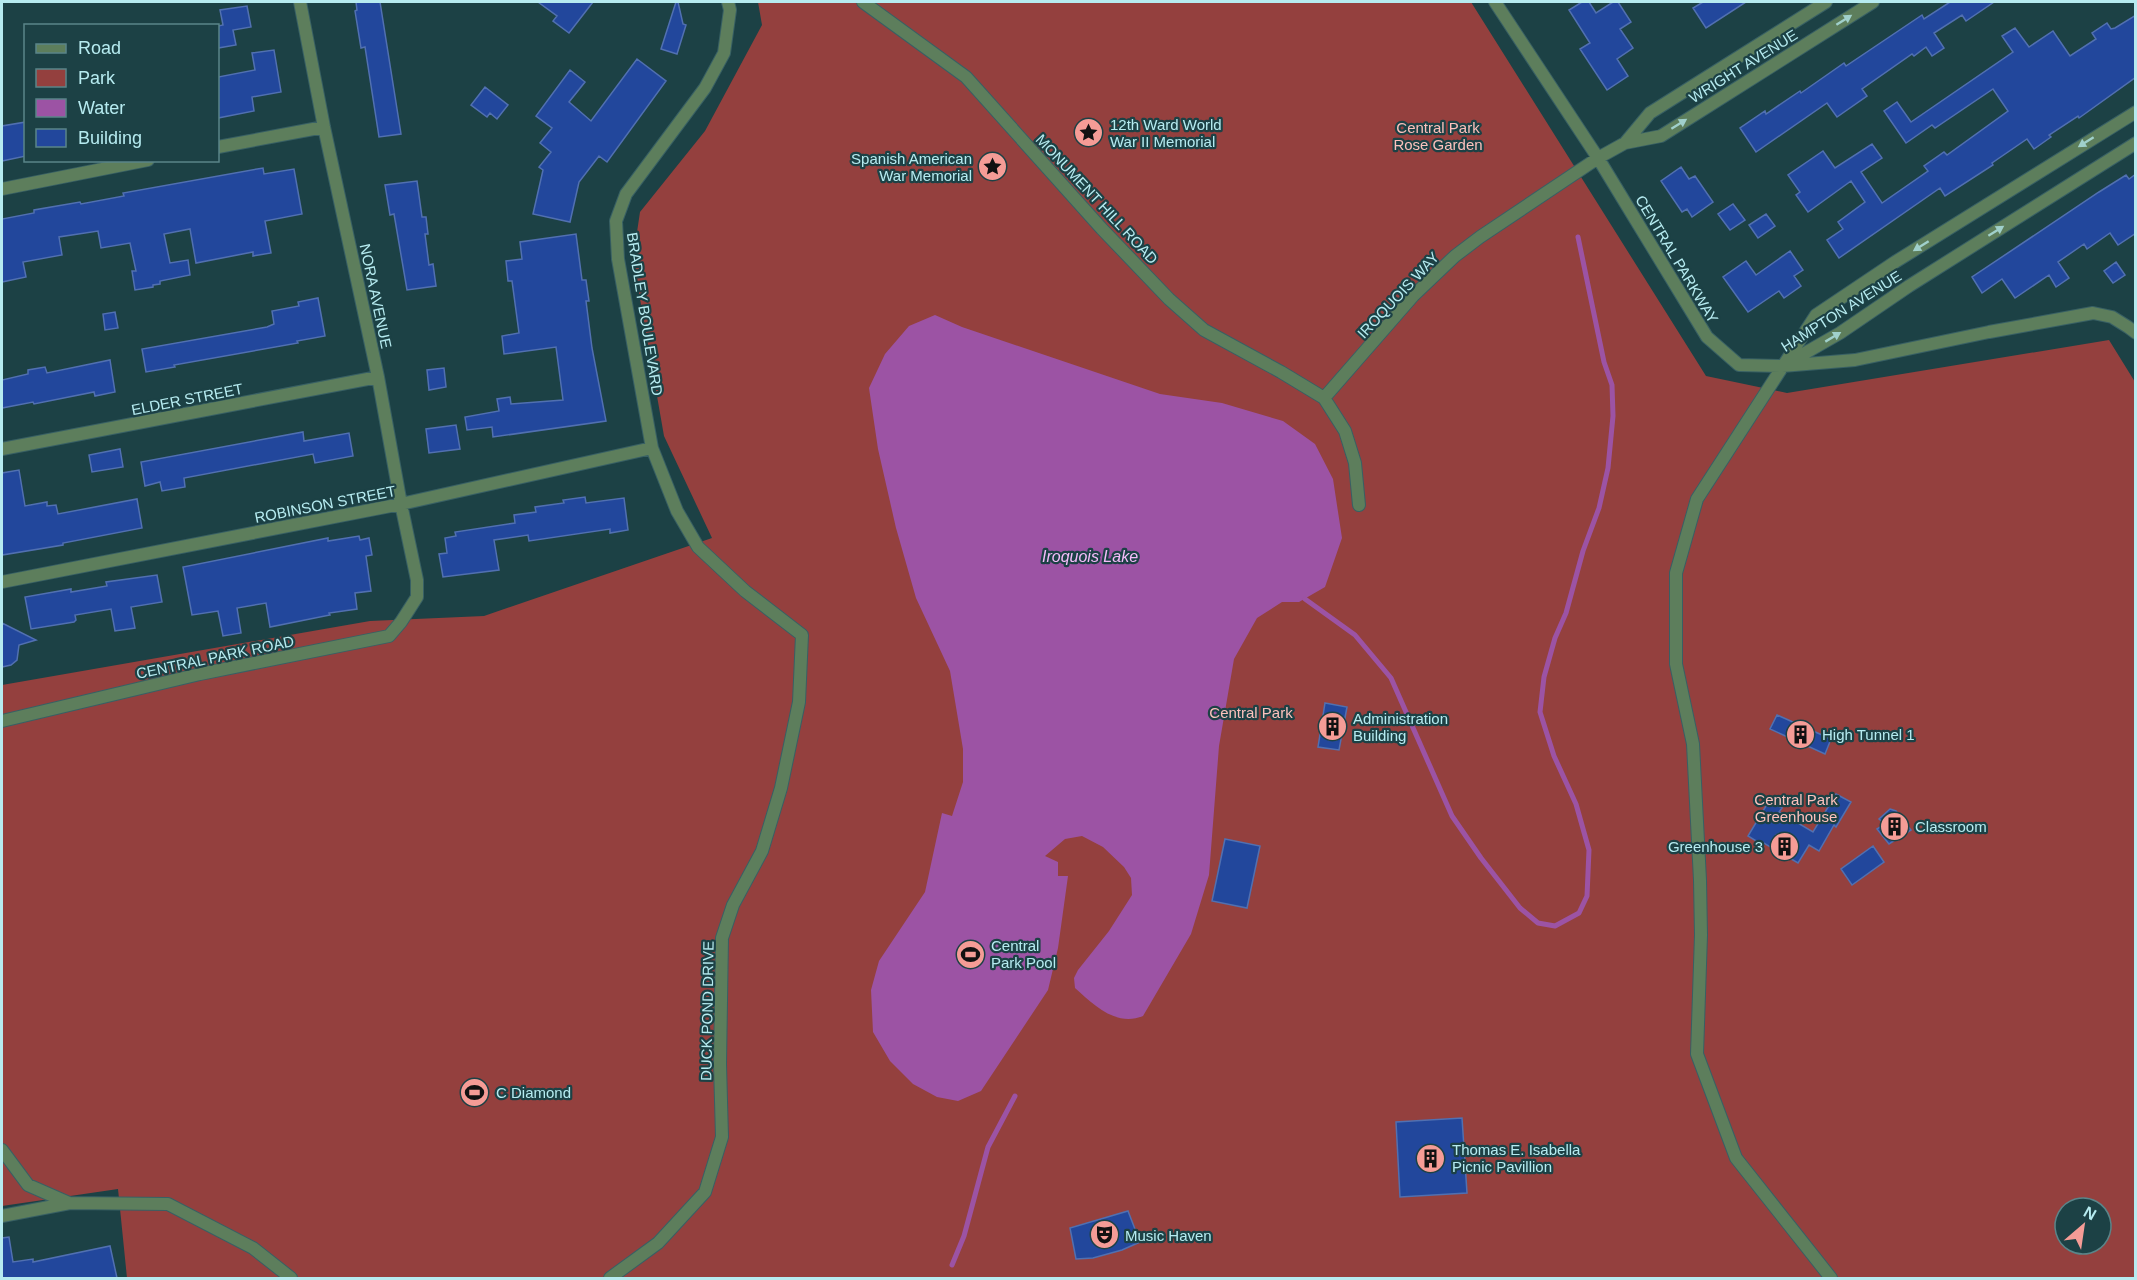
<svg xmlns="http://www.w3.org/2000/svg" width="2137" height="1280" viewBox="0 0 2137 1280" font-family="Arial,sans-serif">
<style>
.green{fill:#94403e;fill-rule:evenodd}
.water{fill:#9c53a4}
.lines{fill:none;stroke-linecap:round;stroke-linejoin:round}
.stream{stroke:#9c53a4;stroke-width:5}
.building{fill:#22479c;stroke:#5170b1;stroke-width:1.5}
.street-casing{stroke:#386064;stroke-width:14}
.street{stroke:#5d7e5c;stroke-width:12}
.oneway{fill:#a0d0cb}
.labels{text-anchor:middle;dominant-baseline:central;stroke-width:4.5;stroke-linejoin:round;paint-order:stroke}
.street-label{font-size:15px;fill:#b6ebf0;stroke:#1c4145}
.poi-label{font-size:15px;fill:#b6ebf0;stroke:#1c4145;text-anchor:start}
.park-label{font-size:15px;fill:#fdc1bc;stroke:#1c4145}
.water-label{font-size:16px;font-style:italic;fill:#f5bcfa;stroke:#1c4145}
</style>
<rect width="100%" height="100%" fill="#1c4145"/>
<path class="green" d="M 758,2 L 1471,2 L 1706,376 L 1787,393 L 2109,340 L 2135,382 L 2135,1278 L 127,1278 L 118,1189 L 2,1206 L 2,685 L 370,621 L 484,616 L 712,538 L 664,436 L 633,259 L 640,212 L 705,131 L 762,25 ZM 2065,1208 L 2101,1208 L 2101,1244 L 2065,1244 Z"/>
<path class="water" d="M 935,315 L 962,327 L 1160,394 L 1222,403 L 1283,421 L 1315,444 L 1333,479 L 1342,538 L 1325,587 L 1299,602 L 1282,602 L 1257,618 L 1234,659 L 1219,746 L 1209,875 L 1191,934 L 1143,1016 C 1116,1027 1094,1005 1075,988 L 1074,978 L 1078,970 L 1109,931 L 1132,895 L 1131,878 L 1124,867 L 1103,847 L 1082,836 L 1065,839 L 1045,856 L 1058,862 L 1058,876 L 1068,876 L 1058,948 L 1048,990 L 981,1091 L 958,1101 L 937,1097 L 913,1084 L 890,1061 L 873,1032 L 871,990 L 879,961 L 925,892 L 942,813 L 952,816 L 963,782 L 963,749 L 950,671 L 916,598 L 896,528 L 878,449 L 869,388 L 885,354 L 909,326 Z"/>
<g class="lines">
<path class="stream" d="M 1305,599 L 1355,635 L 1391,678 L 1452,816 L 1481,858 L 1520,908 L 1538,923 L 1555,926 L 1579,913 L 1587,896 L 1589,850 L 1576,804 L 1554,756 L 1540,712 L 1544,677 L 1555,638 L 1566,613 L 1583,551 L 1599,508 L 1608,468 L 1613,416 L 1612,385 L 1604,362 L 1578,237
M 952,1265 L 964,1236 L 988,1147 L 1015,1096"/>
</g>
<path class="building" d="M 356,2 L 380,2 L 401,134 L 379,137 L 365,47 L 361,48 L 355,11 L 357,10 Z
M 538,2 L 593,2 L 569,33 L 553,21 L 557,16 Z
M 676,2 L 678,2 L 683,24 L 686,25 L 677,54 L 661,49 Z
M 1582,2 L 1589,2 L 1596,13 L 1613,2 L 1618,2 L 1631,22 L 1620,29 L 1633,48 L 1617,59 L 1628,76 L 1607,90 L 1580,49 L 1590,43 L 1569,10 Z
M 1703,2 L 1746,2 L 1706,28 L 1693,8 Z
M 1950,2 L 1994,2 L 1966,21 L 1962,15 L 1934,33 L 1944,48 L 1932,56 L 1926,47 L 1914,56 L 1912,54 L 1862,89 L 1867,96 L 1837,117 L 1827,103 L 1756,152 L 1740,128 L 1765,111 L 1766,114 L 1800,91 L 1801,93 L 1844,63 L 1846,66 L 1922,15 L 1924,19 Z
M 247,6 L 251,27 L 233,30 L 236,45 L 218,48 L 218,26 L 223,25 L 220,10 Z
M 2136,15 L 2136,77 L 2079,118 L 2078,116 L 2049,135 L 2051,137 L 2034,149 L 2027,139 L 1992,163 L 1993,165 L 1945,196 L 1940,188 L 1839,258 L 1827,240 L 1843,229 L 1838,222 L 1865,202 L 1851,181 L 1808,212 L 1796,195 L 1800,192 L 1788,175 L 1823,151 L 1835,168 L 1872,144 L 1882,158 L 1861,172 L 1882,203 L 1928,171 L 1924,166 L 1944,152 L 1947,155 L 2008,111 L 1993,89 L 1935,128 L 1932,125 L 1906,143 L 1884,111 L 1897,102 L 1911,122 L 2013,52 L 2002,36 L 2015,28 L 2029,47 L 2053,31 L 2070,56 L 2096,39 L 2092,33 L 2107,23 L 2111,29 L 2115,28 Z
M 274,50 L 281,92 L 252,97 L 254,111 L 218,118 L 218,77 L 255,70 L 252,53 Z
M 637,59 L 666,81 L 607,162 L 599,156 L 579,182 L 570,222 L 533,214 L 543,170 L 539,167 L 551,152 L 540,143 L 552,128 L 536,116 L 570,70 L 585,82 L 569,102 L 591,121 Z
M 485,87 L 508,105 L 497,119 L 490,113 L 487,117 L 471,105 Z
M 26,122 L 26,156 L 2,161 L 2,126 Z
M 1681,167 L 1689,179 L 1695,176 L 1713,202 L 1692,217 L 1687,209 L 1682,212 L 1661,181 Z
M 263,168 L 264,174 L 294,169 L 302,214 L 265,221 L 271,253 L 253,256 L 253,252 L 196,263 L 190,229 L 164,234 L 170,263 L 188,260 L 190,275 L 160,281 L 160,284 L 153,285 L 153,287 L 135,290 L 132,271 L 136,271 L 130,243 L 101,248 L 98,231 L 59,237 L 62,255 L 23,262 L 26,277 L 2,282 L 2,219 L 34,213 L 34,210 L 80,202 L 81,204 L 124,196 L 123,193 Z
M 2136,174 L 2136,233 L 2118,245 L 2110,233 L 2087,249 L 2084,244 L 2058,262 L 2069,278 L 2056,287 L 2049,275 L 2015,298 L 2002,279 L 1982,293 L 1972,277 L 2099,192 L 2126,175 L 2129,179 Z
M 417,181 L 422,217 L 426,217 L 428,234 L 425,234 L 429,265 L 433,264 L 436,286 L 407,290 L 394,214 L 390,215 L 385,185 Z
M 1733,204 L 1745,220 L 1730,230 L 1718,214 Z
M 1766,214 L 1775,226 L 1758,238 L 1749,225 Z
M 576,234 L 582,280 L 586,280 L 589,301 L 586,301 L 592,348 L 606,421 L 493,437 L 492,427 L 467,430 L 465,417 L 499,411 L 497,399 L 510,397 L 511,404 L 563,400 L 556,347 L 504,354 L 502,336 L 519,333 L 512,281 L 508,281 L 506,261 L 522,259 L 520,242 Z
M 1790,251 L 1803,270 L 1794,276 L 1801,286 L 1784,298 L 1779,291 L 1748,312 L 1723,277 L 1746,261 L 1756,275 Z
M 2116,262 L 2125,275 L 2113,283 L 2104,271 Z
M 318,298 L 325,336 L 297,341 L 298,343 L 174,365 L 175,367 L 146,372 L 142,349 L 267,327 L 274,324 L 272,311 L 299,306 L 298,302 Z
M 115,312 L 118,328 L 105,330 L 103,314 Z
M 110,360 L 115,392 L 95,396 L 94,392 L 34,404 L 33,402 L 2,408 L 2,380 L 28,374 L 28,370 L 45,367 L 47,373 Z
M 444,368 L 446,387 L 429,390 L 427,370 Z
M 456,425 L 460,449 L 429,453 L 426,429 Z
M 303,432 L 304,441 L 349,433 L 353,456 L 315,463 L 313,454 L 184,478 L 185,487 L 162,491 L 160,482 L 145,486 L 141,462 Z
M 120,449 L 123,467 L 92,472 L 89,455 Z
M 19,470 L 25,506 L 47,502 L 47,506 L 56,505 L 58,514 L 137,499 L 142,528 L 63,543 L 63,545 L 2,555 L 2,473 Z
M 585,497 L 586,503 L 624,498 L 628,530 L 610,533 L 610,529 L 529,541 L 528,535 L 494,540 L 499,570 L 443,577 L 439,554 L 447,553 L 445,538 L 456,536 L 455,532 L 515,523 L 514,515 L 536,512 L 535,507 L 564,503 L 563,500 Z
M 359,536 L 360,540 L 369,538 L 372,555 L 366,556 L 371,591 L 355,593 L 357,609 L 329,613 L 330,615 L 270,627 L 266,603 L 237,608 L 241,633 L 223,636 L 218,611 L 192,615 L 183,567 L 328,538 L 328,541 Z
M 157,575 L 162,602 L 131,607 L 135,628 L 115,631 L 111,609 L 75,615 L 76,620 L 74,622 L 31,629 L 25,597 L 71,589 L 71,592 L 107,586 L 106,582 Z
M 2,623 L 36,640 L 19,645 L 17,660 L 11,665 L 2,667 Z
M 1325,703 L 1347,707 L 1339,750 L 1318,747 Z
M 1777,715 L 1831,739 L 1825,754 L 1770,729 Z
M 1836,794 L 1851,802 L 1836,827 L 1834,825 L 1819,851 L 1809,845 L 1798,863 L 1762,842 L 1761,844 L 1748,836 L 1769,801 L 1782,808 L 1779,812 L 1813,832 Z
M 1890,809 L 1896,811 L 1911,830 L 1889,844 L 1877,829 L 1885,824 L 1879,819 Z
M 1225,839 L 1260,846 L 1247,908 L 1212,901 Z
M 1873,846 L 1884,862 L 1852,885 L 1841,869 Z
M 1462,1118 L 1467,1193 L 1400,1197 L 1396,1122 Z
M 1128,1211 L 1140,1242 L 1122,1250 L 1093,1258 L 1076,1259 L 1070,1228 Z
M 9,1237 L 13,1262 L 33,1259 L 33,1262 L 110,1246 L 117,1278 L 2,1278 L 2,1238 Z"/>
<g class="lines">
<defs>
<path id="street" d="M 863,2 L 966,77 L 1102,229 L 1169,299 L 1204,330 L 1281,372 L 1324,398 L 1345,431 L 1355,463 L 1359,505
M 1495,2 L 1598,158 L 1707,337 L 1739,365 L 1782,366 L 1855,360 L 1989,332 L 2093,313 L 2112,317 L 2128,327 L 2136,333
M 1625,143 L 1650,113 L 1826,2
M 218,147 L 324,127
M 2,189 L 148,160
M 1786,364 L 1840,333 L 1909,286 L 2136,143
M 1324,398 L 1413,296 L 1455,256 L 1480,237 L 1598,158 L 1625,143 L 1661,136 L 1873,2
M 2,449 L 378,377
M 2,582 L 401,504 L 652,448
M 2,721 L 200,674 L 389,636 L 401,622 L 417,597 L 417,580 L 401,504 L 378,377 L 324,127 L 300,2
M 2,1150 L 28,1185 L 69,1203
M 2,1216 L 70,1203 L 168,1204 L 253,1248 L 291,1278
M 610,1278 L 658,1243 L 705,1192 L 722,1137 L 720,1064 L 722,938 L 733,905 L 762,851 L 781,788 L 799,702 L 802,635 L 745,591 L 698,547 L 677,511 L 652,448 L 618,259 L 616,221 L 626,194 L 705,88 L 724,53 L 730,10 L 728,2
M 1831,1278 L 1736,1158 L 1697,1054 L 1701,935 L 1700,880 L 1693,744 L 1676,664 L 1676,573 L 1697,499 L 1816,315 L 1895,262 L 2136,112"/>
</defs>
<use href="#street" class="street-casing"/>
<use href="#street" class="street"/>
</g>
<defs><path id="oneway-solid" d="M-6-.8H1V-3.2L6.5 0L1 3.2V.8H-6Z" transform="scale(1.5)"/></defs>
<g class="oneway">
<use href="#oneway-solid" transform="translate(1844 20) rotate(-32)"/>
<use href="#oneway-solid" transform="translate(1679 124) rotate(-32)"/>
<use href="#oneway-solid" transform="translate(2086 142) rotate(148)"/>
<use href="#oneway-solid" transform="translate(1996 231) rotate(-32)"/>
<use href="#oneway-solid" transform="translate(1921 246) rotate(148)"/>
<use href="#oneway-solid" transform="translate(1833 337) rotate(-31)"/>
</g>
<defs>
<symbol id="sight-disc" viewBox="-11 -11 22 22"><circle r="9.5" fill="#f59c96" stroke="#1c4145"/><path d="M0-6L1.8-2.2L6-1.7L2.9 1.2L3.7 5.4L0 3.3L-3.7 5.4L-2.9 1.2L-6-1.7L-1.8-2.2Z" fill="#111"/></symbol>
<symbol id="building-disc" viewBox="-11 -11 22 22"><circle r="9.5" fill="#f59c96" stroke="#1c4145"/><path d="M-4-6H4V6H1V3H-1V6H-4ZM-2.5-4.3h1.7v1.8h-1.7ZM.8-4.3h1.7v1.8H.8ZM-2.5-1h1.7V.8h-1.7ZM.8-1h1.7V.8H.8Z" fill="#111"/></symbol>
<symbol id="stadium-disc" viewBox="-11 -11 22 22"><circle r="9.5" fill="#f59c96" stroke="#1c4145"/><path d="M0-5a6.5 5 0 1 0 0 10a6.5 5 0 1 0 0-10ZM-3.5-1.8h7v3.6h-7Z" fill="#111"/></symbol>
<symbol id="theatre-disc" viewBox="-11 -11 22 22"><circle r="9.5" fill="#f59c96" stroke="#1c4145"/><path d="M-5-5.5Q0-4 5-5.5V0Q5 5 0 6Q-5 5-5 0ZM-3.3-2.5H-1v1.5H-3.3ZM1-2.5H3.3v1.5H1ZM-2.8 1Q0 5.5 2.8 1Z" fill="#111"/></symbol>
</defs>
<g fill-rule="evenodd">
<use href="#sight-disc" x="1072" y="116" width="33" height="33"/>
<use href="#sight-disc" x="976" y="150" width="33" height="33"/>
<use href="#building-disc" x="1316" y="710" width="33" height="33"/>
<use href="#building-disc" x="1784" y="718" width="33" height="33"/>
<use href="#building-disc" x="1878" y="810" width="33" height="33"/>
<use href="#building-disc" x="1768" y="830" width="33" height="33"/>
<use href="#stadium-disc" x="954" y="938" width="33" height="33"/>
<use href="#stadium-disc" x="458" y="1076" width="33" height="33"/>
<use href="#building-disc" x="1414" y="1142" width="33" height="33"/>
<use href="#theatre-disc" x="1088" y="1218" width="33" height="33"/>
</g>
<g class="labels">
<g class="street-label">
<text transform="translate(1743 66) rotate(-32)">WRIGHT AVENUE</text>
<text transform="translate(1097 199) rotate(47)">MONUMENT HILL ROAD</text>
<text transform="translate(1677 259) rotate(59)">CENTRAL PARKWAY</text>
<text transform="translate(1398 295) rotate(-47)">IROQUOIS WAY</text>
<text transform="translate(376 296) rotate(78)">NORA AVENUE</text>
<text transform="translate(1841 311) rotate(-32)">HAMPTON AVENUE</text>
<text transform="translate(645 314) rotate(81)">BRADLEY BOULEVARD</text>
<text transform="translate(187 399) rotate(-11)">ELDER STREET</text>
<text transform="translate(325 504) rotate(-11)">ROBINSON STREET</text>
<text transform="translate(215 657) rotate(-12)">CENTRAL PARK ROAD</text>
<text transform="translate(707 1011) rotate(-89)">DUCK POND DRIVE</text>
</g>
<g class="poi-label">
<text x="1110" y="124">12th Ward World<tspan x="1110" dy="17">War II Memorial</tspan></text>
<text x="972" y="158" text-anchor="end">Spanish American<tspan x="972" dy="17">War Memorial</tspan></text>
<text x="1353" y="718">Administration<tspan x="1353" dy="17">Building</tspan></text>
<text x="1822" y="734">High Tunnel 1</text>
<text x="1915" y="826">Classroom</text>
<text x="1763" y="846" text-anchor="end">Greenhouse 3</text>
<text x="991" y="945">Central<tspan x="991" dy="17">Park Pool</tspan></text>
<text x="496" y="1092">C Diamond</text>
<text x="1452" y="1149">Thomas E. Isabella<tspan x="1452" dy="17">Picnic Pavillion</tspan></text>
<text x="1125" y="1235">Music Haven</text>
</g>
<g class="park-label">
<text x="1438" y="127">Central Park<tspan x="1438" dy="17">Rose Garden</tspan></text>
<text x="1251" y="712">Central Park</text>
<text x="1796" y="799">Central Park<tspan x="1796" dy="17">Greenhouse</tspan></text>
</g>
<g class="water-label">
<text x="1090" y="556">Iroquois Lake</text>
</g>
</g>
<rect width="2137" height="1280" fill="none" stroke="#b6ebf0" stroke-width="6"/>
<rect x="24" y="24" width="195" height="138" fill="#1c4145" stroke="#5a8589" stroke-width="1.5"/>
<rect x="36" y="44" width="30" height="9" fill="#5d7e5c" stroke="#5a8589" stroke-width="1.5"/>
<text x="78" y="54" font-size="18" fill="#b6ebf0">Road</text>
<rect x="36" y="69" width="30" height="18" fill="#94403e" stroke="#5a8589" stroke-width="1.5"/>
<text x="78" y="84" font-size="18" fill="#b6ebf0">Park</text>
<rect x="36" y="99" width="30" height="18" fill="#9c53a4" stroke="#5a8589" stroke-width="1.5"/>
<text x="78" y="114" font-size="18" fill="#b6ebf0">Water</text>
<rect x="36" y="129" width="30" height="18" fill="#22479c" stroke="#5a8589" stroke-width="1.5"/>
<text x="78" y="144" font-size="18" fill="#b6ebf0">Building</text>
<g transform="translate(2083 1226) rotate(29)"><circle r="28" fill="#1c4145" stroke="#5a8589" stroke-width="1.5"/>
<path d="M0-4.5L10 22L0 15L-10 22Z" fill="#f59c96"/>
<text y="-9" font-size="16" font-weight="bold" text-anchor="middle" fill="#b6ebf0">N</text>
</g>
</svg>
